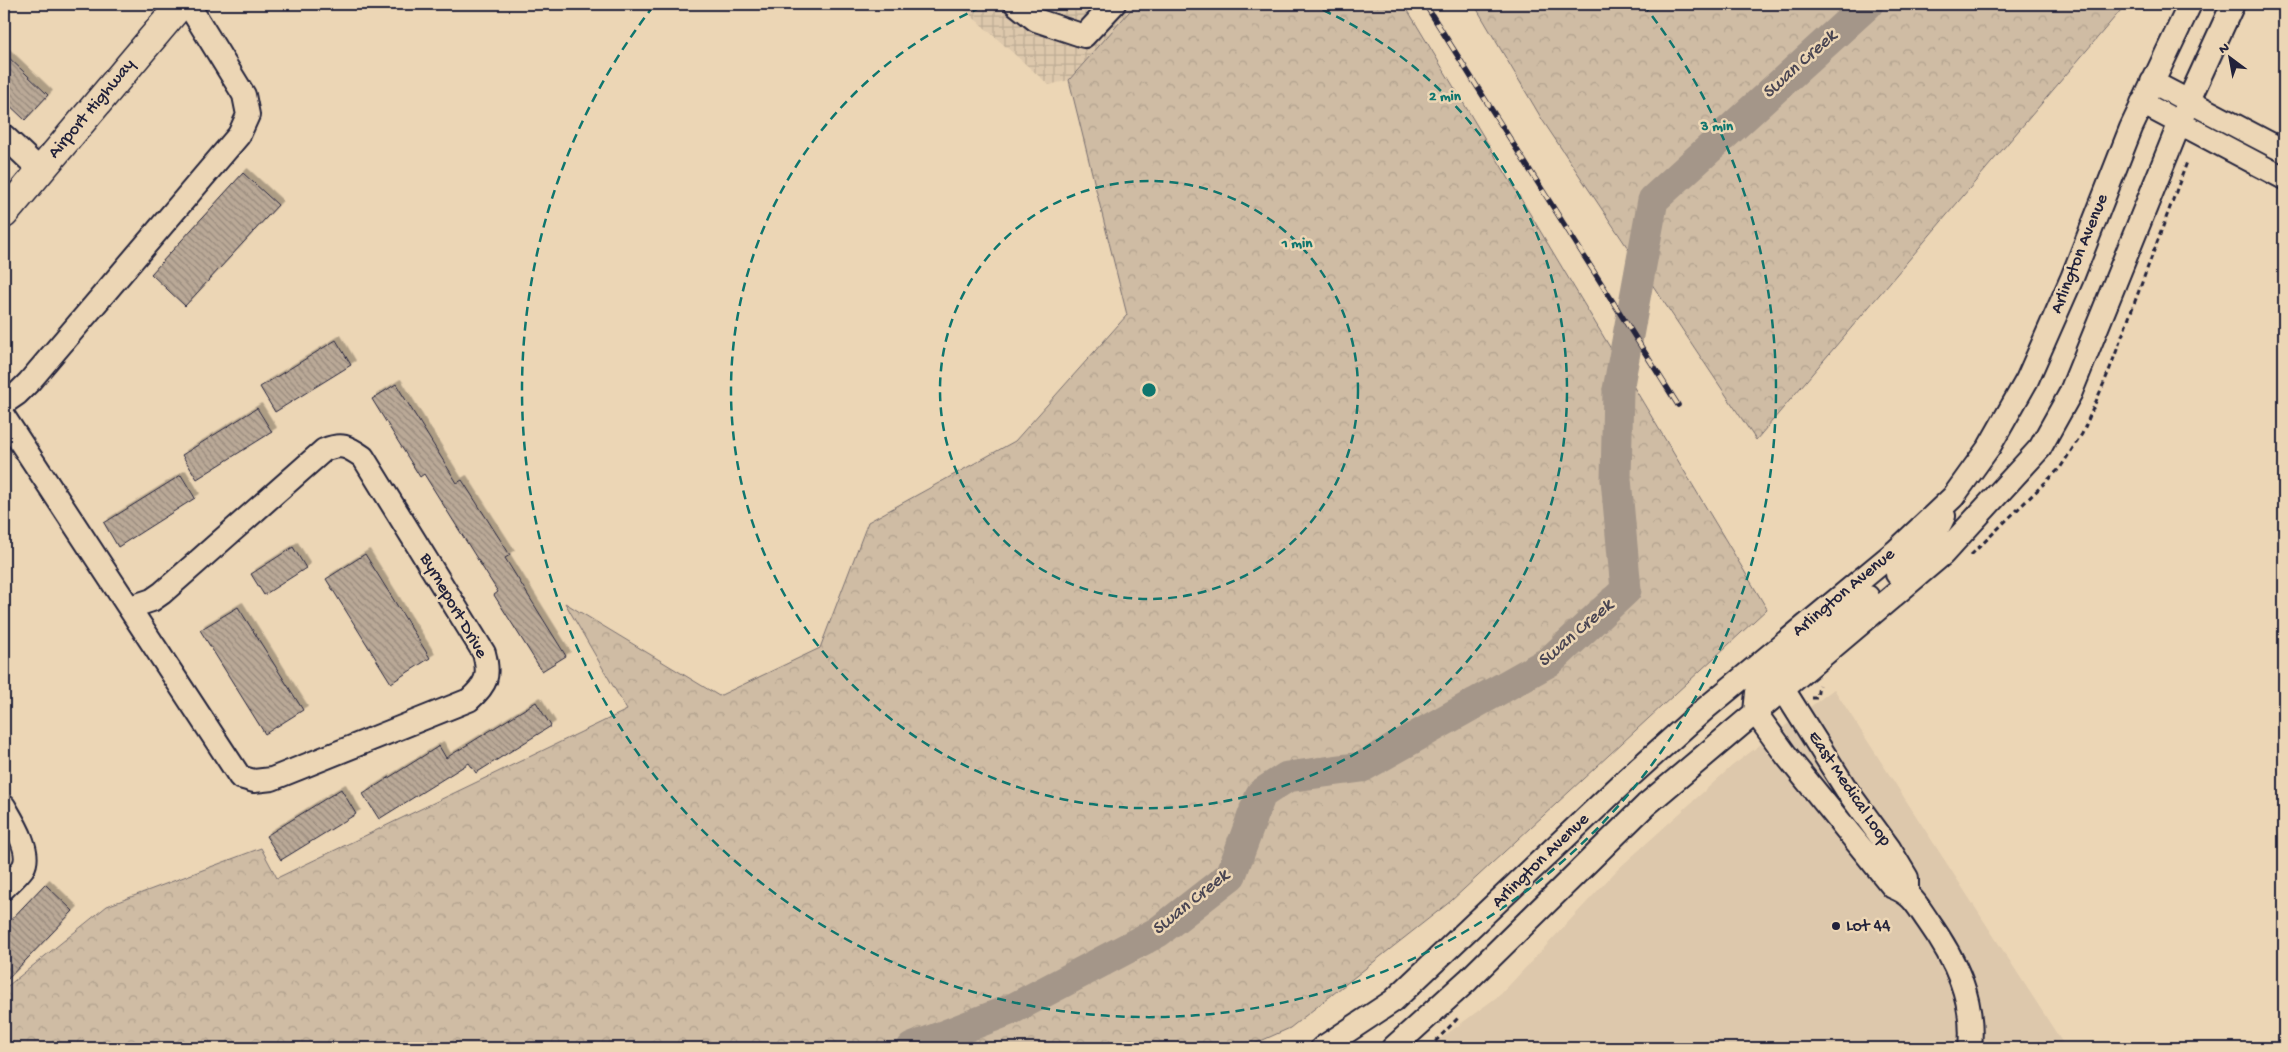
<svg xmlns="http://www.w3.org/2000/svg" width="2288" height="1052" viewBox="0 0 2288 1052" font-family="'Gochi Hand',sans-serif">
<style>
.built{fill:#ddc8ac}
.industrial{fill:url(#industrial-grid)}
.forest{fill:url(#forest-crowns);stroke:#786f70}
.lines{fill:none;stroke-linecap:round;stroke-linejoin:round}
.river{stroke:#a49689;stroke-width:31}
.building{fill:url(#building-back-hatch);stroke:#22223b;filter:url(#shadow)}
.minor-casing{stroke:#22223b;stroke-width:26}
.major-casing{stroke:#22223b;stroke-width:31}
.path{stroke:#22223b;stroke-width:3;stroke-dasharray:5 4;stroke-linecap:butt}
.minor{stroke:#ecd6b5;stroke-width:22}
.major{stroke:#ecd6b5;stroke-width:28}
.rail-casing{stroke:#22223b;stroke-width:5.5}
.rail{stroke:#ecd6b5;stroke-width:4;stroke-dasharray:11;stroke-linecap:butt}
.ring{fill:none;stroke:#0f766e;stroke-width:2.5;stroke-dasharray:9 6}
.poi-dot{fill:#22223b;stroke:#ecd6b5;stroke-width:2}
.labels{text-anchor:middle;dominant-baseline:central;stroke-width:5;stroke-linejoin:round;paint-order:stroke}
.street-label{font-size:18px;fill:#22223b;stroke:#ecd6b5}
.poi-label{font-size:18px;fill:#22223b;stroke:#ecd6b5;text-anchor:start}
.water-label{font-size:19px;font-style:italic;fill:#494552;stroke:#ecd6b5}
.centre{fill:#0f766e;stroke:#ecd6b5;stroke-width:2.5}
.ring-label{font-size:15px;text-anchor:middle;font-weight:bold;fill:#0f766e;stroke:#ecd6b5;stroke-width:5;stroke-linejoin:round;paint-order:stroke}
</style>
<defs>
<pattern id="industrial-grid" width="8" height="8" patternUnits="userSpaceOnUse" patternTransform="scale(1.25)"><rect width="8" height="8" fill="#ddc8ac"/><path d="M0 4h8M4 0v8" fill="none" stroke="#bdac95"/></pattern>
<pattern id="forest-crowns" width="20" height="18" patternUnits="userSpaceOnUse" patternTransform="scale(1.25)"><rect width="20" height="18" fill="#cfbca4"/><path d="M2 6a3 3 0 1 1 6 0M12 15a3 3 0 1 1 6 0" fill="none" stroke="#b1a18e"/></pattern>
<pattern id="building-back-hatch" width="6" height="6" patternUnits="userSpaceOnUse" patternTransform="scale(1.25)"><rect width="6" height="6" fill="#baa997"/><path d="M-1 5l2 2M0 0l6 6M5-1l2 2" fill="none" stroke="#97897c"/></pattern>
<filter id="shadow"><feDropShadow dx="4.5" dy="-4.5" stdDeviation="0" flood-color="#0004"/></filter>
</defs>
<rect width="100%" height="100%" fill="#ecd6b5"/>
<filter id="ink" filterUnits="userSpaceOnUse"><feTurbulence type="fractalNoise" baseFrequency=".02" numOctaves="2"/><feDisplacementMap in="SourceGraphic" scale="10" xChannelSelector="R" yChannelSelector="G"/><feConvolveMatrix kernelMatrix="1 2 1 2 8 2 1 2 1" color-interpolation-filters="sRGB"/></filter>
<g filter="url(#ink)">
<path class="built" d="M 1834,689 L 2066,1048 L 1428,1048 L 1501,994 L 1617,870 L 1732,766 Z"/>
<path class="industrial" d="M 958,4 L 1136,4 L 1069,80 L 1049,85 Z"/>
<path class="forest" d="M 1136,4 L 1404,4 L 1767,609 L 1451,901 L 1290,1028 L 1245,1048 L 4,1048 L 4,989 L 107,906 L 261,848 L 277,878 L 627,710 L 565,603 L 719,696 L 820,648 L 868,522 L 1015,441 L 1127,315 L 1069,80 Z
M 1474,4 L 2126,4 L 1756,440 L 1543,121 Z"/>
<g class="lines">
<path class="river" d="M 912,1048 L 1012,1009 L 1158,932 L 1231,875 L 1261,794 L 1287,777 L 1362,767 L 1550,661 L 1626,590 L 1616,479 L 1618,390 L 1653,200 L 1868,4"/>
</g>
<path class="building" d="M 4,53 L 48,95 L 25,120 L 4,100 Z
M 243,173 L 278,205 L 185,306 L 151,274 Z
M 336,340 L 351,365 L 275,412 L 260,387 Z
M 396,384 L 457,483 L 462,480 L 510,555 L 505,558 L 566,656 L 542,671 L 494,595 L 498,592 L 424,474 L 420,477 L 372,399 Z
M 257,408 L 272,432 L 197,479 L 182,455 Z
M 181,475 L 195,498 L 118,547 L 104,523 Z
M 293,547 L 306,568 L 264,595 L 251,574 Z
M 365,554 L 430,658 L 391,683 L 326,579 Z
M 238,607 L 303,710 L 265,734 L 200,630 Z
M 536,702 L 551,726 L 476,773 L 469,763 L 379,819 L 363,794 L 439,746 L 446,758 Z
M 341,789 L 356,814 L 281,860 L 266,836 Z
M 45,884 L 73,911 L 4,983 L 4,927 Z"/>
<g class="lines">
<defs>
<path id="minor" d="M 1016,4 L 1036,20 L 1084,36 L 1114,4
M 2152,82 L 2284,151
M 2142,103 L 2284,178
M 4,136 L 40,170
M 4,403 L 17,394 L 29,382 L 239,135 L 248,115 L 244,95 L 188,4
M 4,417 L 240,777 L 254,781 L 272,779 L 469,700 C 487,684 490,676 484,653 L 363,457 C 347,446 342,443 324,450 L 162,593 L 152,600 L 131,607
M 1897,574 C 1916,558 1934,539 1944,516
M 1783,689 L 1848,792 L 1889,848 L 1907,878 L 1907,892
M 1755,712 L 1786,755 L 1893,887 C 1913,895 1916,904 1928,921 C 1955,959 1975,999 1970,1048
M 1755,712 L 1757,692 L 1768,677 L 1868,597
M 4,806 C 12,820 33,852 23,868 C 18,875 10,882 4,888
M 1322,1048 L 1393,1001 L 1627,779 L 1706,708 L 1897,550 L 1953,497 L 1989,447 L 2027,380 L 2072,278 L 2131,128 L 2190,4
M 1393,1048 L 1468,980 L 1646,805 L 1943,554 L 2040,448 L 2070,394 L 2189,100 L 2233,4"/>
<path id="major" d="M 4,214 L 181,4"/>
</defs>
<use href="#minor" class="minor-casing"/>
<use href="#major" class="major-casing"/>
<path class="path" d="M 1971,555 L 2060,468 L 2082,434 L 2109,371 L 2187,162
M 1812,698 L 1817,698 L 1819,685
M 1429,1048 L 1458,1018"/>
<use href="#minor" class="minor"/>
<use href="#major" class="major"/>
<defs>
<path id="rail" d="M 1425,4 L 1678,405"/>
</defs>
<use href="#rail" class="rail-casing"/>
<use href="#rail" class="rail"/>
</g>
</g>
<g class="ring">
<circle cx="1149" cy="390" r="209"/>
<path d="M1309 4A418 418 0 1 1 989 4"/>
<path d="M1643 4A627 627 0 1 1 655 4"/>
</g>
<circle class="poi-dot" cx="1836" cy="926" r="5"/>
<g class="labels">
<g class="street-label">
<text transform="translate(92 109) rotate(-50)">Airport Highway</text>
<text transform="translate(2080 254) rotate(-68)">Arlington Avenue</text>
<text transform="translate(1844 593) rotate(-40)">Arlington Avenue</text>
<text transform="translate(453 606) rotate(60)">Byrneport Drive</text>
<text transform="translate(1849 789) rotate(56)">East Medical Loop</text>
<text transform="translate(1541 861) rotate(-44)">Arlington Avenue</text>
</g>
<g class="poi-label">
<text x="1846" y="926">Lot 44</text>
</g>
<g class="water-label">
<text transform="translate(1800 65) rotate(-42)">Swan Creek</text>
<text transform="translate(1576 634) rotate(-41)">Swan Creek</text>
<text transform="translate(1191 903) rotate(-39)">Swan Creek</text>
</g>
</g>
<circle cx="1149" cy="390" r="8" class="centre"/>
<g class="ring-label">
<text x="1445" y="100">2 min</text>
<text x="1717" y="130">3 min</text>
<text x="1297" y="247">1 min</text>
</g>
<rect width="2288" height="1052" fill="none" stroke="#ecd6b5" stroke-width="20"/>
<rect x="10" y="10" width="2268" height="1032" fill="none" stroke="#22223b" stroke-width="2" filter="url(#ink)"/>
<g transform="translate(2230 58) rotate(328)" stroke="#ecd6b5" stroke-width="4" paint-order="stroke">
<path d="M0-4L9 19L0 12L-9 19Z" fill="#22223b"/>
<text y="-8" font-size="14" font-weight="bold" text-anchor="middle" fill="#22223b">N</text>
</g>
</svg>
